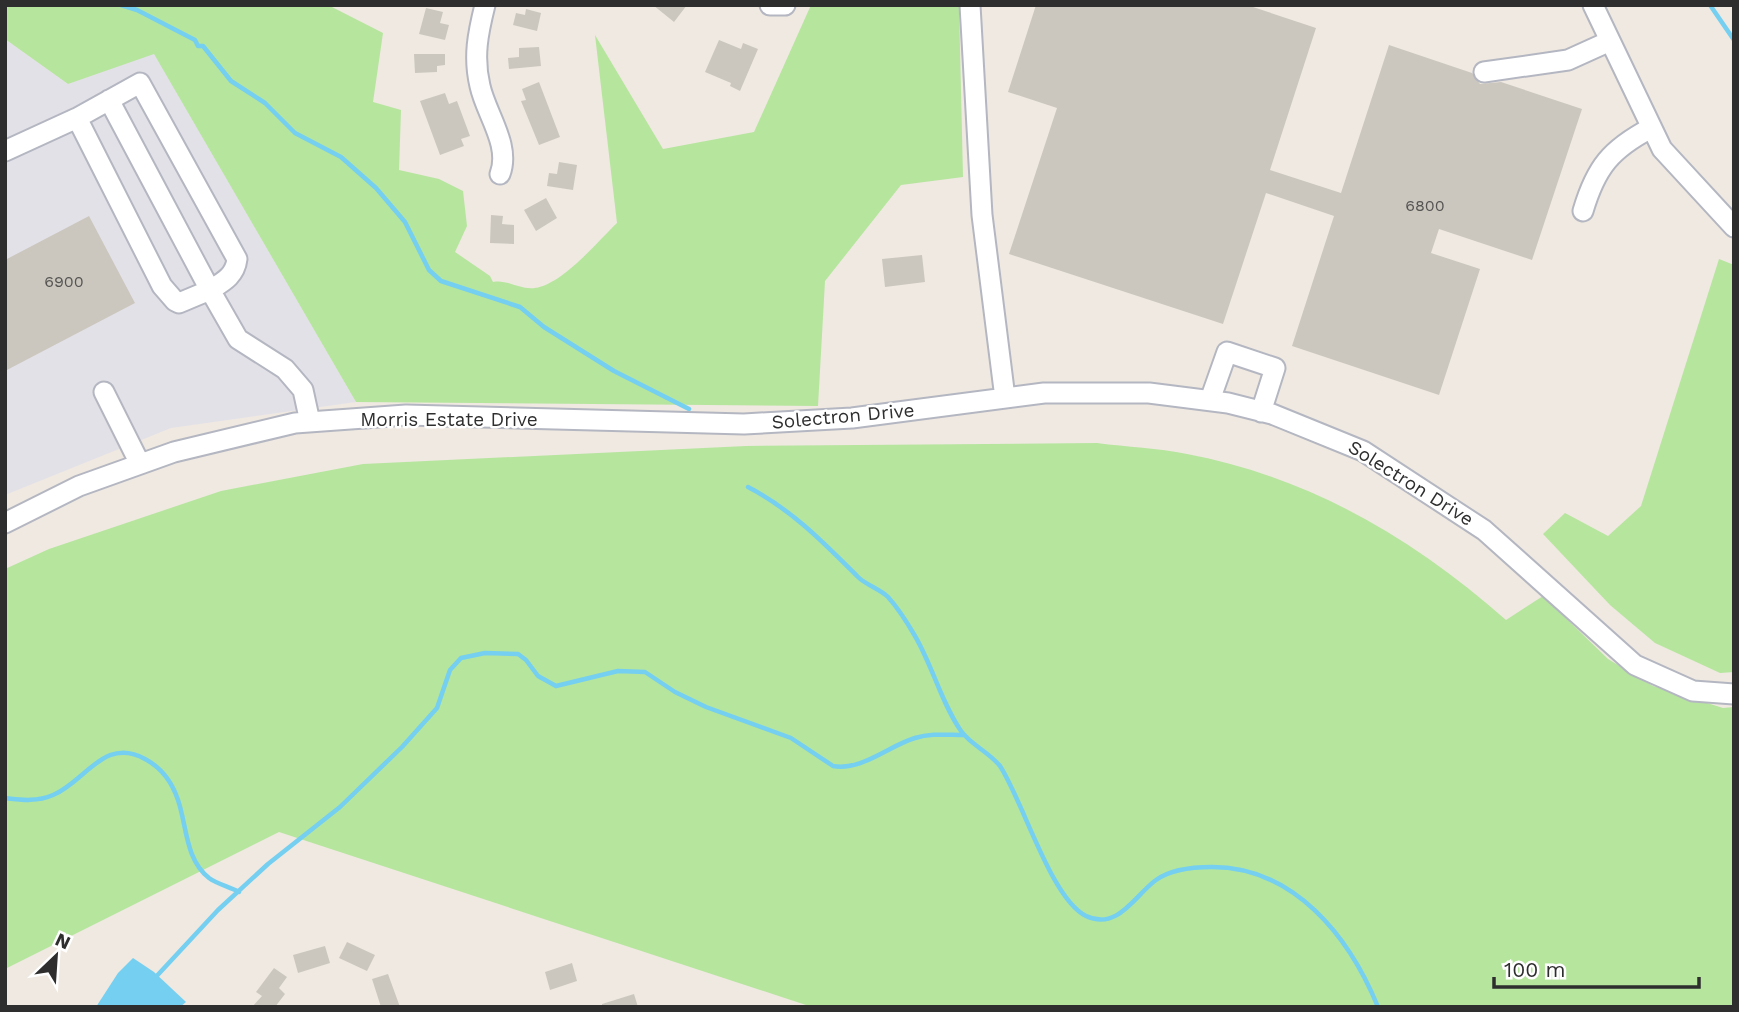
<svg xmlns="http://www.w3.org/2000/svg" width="1739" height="1012" viewBox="0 0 1739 1012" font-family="'Work Sans',sans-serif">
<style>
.industrial{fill:#e3e1e8}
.green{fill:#b6e59e}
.water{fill:#75cff0}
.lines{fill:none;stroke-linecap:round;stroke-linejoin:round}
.stream{stroke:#75cff0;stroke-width:4.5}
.building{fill:#cbc7bf}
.minor-casing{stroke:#b4b7c1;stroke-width:23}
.minor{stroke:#fff;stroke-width:19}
.labels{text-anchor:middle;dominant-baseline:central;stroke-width:5;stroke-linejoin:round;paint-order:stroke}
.number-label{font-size:16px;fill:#555452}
.street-label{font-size:19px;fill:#2e2e2e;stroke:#fff}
</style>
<rect width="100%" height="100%" fill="#efe9e1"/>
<path class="industrial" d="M 5,39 L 68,84 L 154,53 L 356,402 L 171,428 L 5,495 Z"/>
<path class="green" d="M 5,5 L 328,5 L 383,33 L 373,102 L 401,110 L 399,170 L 439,179 L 463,191 L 467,226 L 455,252 L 490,276 L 493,282 C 507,279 519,290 535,288 C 563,284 597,242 617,223 L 595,35 L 663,149 L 754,132 L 811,5 L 959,5 L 963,177 L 901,185 L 825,281 L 818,406 L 356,402 L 154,54 L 68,84 L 5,39 Z
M 1719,259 L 1734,265 L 1734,672 L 1720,673 L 1655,643 L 1610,605 L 1543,534 L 1565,513 L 1608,536 L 1641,506 Z
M 1097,443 C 1127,447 1158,448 1187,454 C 1310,477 1414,539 1506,620 L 1543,596 L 1608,659 L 1653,686 L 1723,708 L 1734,707 L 1734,1007 L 812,1007 L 279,832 L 5,969 L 5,569 L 49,549 L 221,491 L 363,464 L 746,446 Z"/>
<path class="water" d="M 133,958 L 154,972 L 186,1002 L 180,1007 L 96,1007 L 118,973 Z"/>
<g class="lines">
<path class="stream" d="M 121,5 L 137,10 L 195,40 L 198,46 L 203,46 L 231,81 L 265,103 L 295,133 L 341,157 L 376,188 L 405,222 L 429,270 L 441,281 L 520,307 L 544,327 L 614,371 L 689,409
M 1710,5 L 1734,40
M 748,487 C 792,510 823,542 858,577 C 866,585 880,589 888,597 C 898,608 908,624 915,636 C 933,667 941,702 961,731 C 971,745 989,752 1000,766 C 1023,801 1051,899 1086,916 C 1118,931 1135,895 1156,880 C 1171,869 1194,867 1212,867 C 1294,867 1349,936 1378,1007
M 5,798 C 22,800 37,802 53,795 C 85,782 104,736 145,759 C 162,768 172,782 178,800 C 187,826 185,859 209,878 C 217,884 230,887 239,892
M 153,980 L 218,910 L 268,864 L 340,807 L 402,747 L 437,708 L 450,670 L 461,658 L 485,653 L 518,654 L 526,660 L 538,676 L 556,686 L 618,671 L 645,672 L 675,692 L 706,707 L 791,738 L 833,766 C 862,771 888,746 915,738 C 931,733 947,735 964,735"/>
</g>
<path class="building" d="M 653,5 L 687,5 L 674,22 Z
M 1036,5 L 1247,5 L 1316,28 L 1270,170 L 1341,193 L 1389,45 L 1472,73 L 1480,84 L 1501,82 L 1582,109 L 1532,260 L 1439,229 L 1431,253 L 1480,269 L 1439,395 L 1292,346 L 1334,216 L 1266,193 L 1223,324 L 1009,254 L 1057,108 L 1008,92 Z
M 426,8 L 443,12 L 440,23 L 449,25 L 445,40 L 419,34 Z
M 526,9 L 541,13 L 537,31 L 513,25 L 516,13 L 525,15 Z
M 719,40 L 741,49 L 743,43 L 758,49 L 740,91 L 730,86 L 731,83 L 705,72 Z
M 539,47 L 541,66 L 509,69 L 508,58 L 519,57 L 519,48 Z
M 414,54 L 445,54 L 445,65 L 437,66 L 437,72 L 415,73 Z
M 539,82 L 560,137 L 539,145 L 521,101 L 526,100 L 522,89 Z
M 445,93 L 449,104 L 457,101 L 470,136 L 461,139 L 464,146 L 440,155 L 420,101 Z
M 559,162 L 577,165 L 573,190 L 547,186 L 549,173 L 557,174 Z
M 546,198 L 557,218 L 536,231 L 524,210 Z
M 491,215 L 503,216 L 502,224 L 514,225 L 514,244 L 490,243 Z
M 89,216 L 135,303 L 5,371 L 5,260 Z
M 922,255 L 925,282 L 885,287 L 882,259 Z
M 347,942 L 375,955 L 367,971 L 339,958 Z
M 325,946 L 330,963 L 298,973 L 293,955 Z
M 572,963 L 577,981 L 550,990 L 545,972 Z
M 274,968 L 287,977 L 279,988 L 285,994 L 275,1007 L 252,1007 L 262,996 L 256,992 Z
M 388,974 L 400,1007 L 381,1007 L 372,979 Z
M 634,994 L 638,1007 L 602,1007 L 602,1004 Z"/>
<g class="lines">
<defs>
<path id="minor" d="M 485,5 C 478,33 473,57 480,86 C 486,114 511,145 500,174
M 770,5 L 785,5
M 970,5 L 982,215 L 1005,398
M 1593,5 L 1662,149 L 1734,227
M 1484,72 L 1568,60 L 1610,41
M 77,118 L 140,83 L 237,259 C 235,276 223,282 210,290 L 109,100
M 5,151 L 77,118 L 162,286 L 175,301 L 179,303 L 210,290 L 238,339 L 285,369 L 303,390 L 310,422
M 1583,211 C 1596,167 1611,149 1651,128
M 104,392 L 140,464
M 1210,400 L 1227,352 L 1275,368 L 1261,412
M 5,523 L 79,486 L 174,452 L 295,423 L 406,415 L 744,424 L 852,418 L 1044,393 L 1149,393 L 1228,403 L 1272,414 L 1363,451 L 1484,530 L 1635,665 L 1693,691 L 1734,694"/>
</defs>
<use href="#minor" class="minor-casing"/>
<use href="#minor" class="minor"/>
</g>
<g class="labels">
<g class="number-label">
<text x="1425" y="205">6800</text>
<text x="64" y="281">6900</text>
</g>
<g class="street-label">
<text transform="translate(843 416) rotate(-5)">Solectron Drive</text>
<text x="449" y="419">Morris Estate Drive</text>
<text transform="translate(1411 483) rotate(32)">Solectron Drive</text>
</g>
</g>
<rect width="1739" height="1012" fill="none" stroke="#2e2e2e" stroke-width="14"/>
<g transform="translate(56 956) rotate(25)" stroke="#ffffff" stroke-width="5" paint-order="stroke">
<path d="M0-5L12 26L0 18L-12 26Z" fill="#2e2e2e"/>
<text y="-10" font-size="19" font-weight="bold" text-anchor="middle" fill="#2e2e2e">N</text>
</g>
<path d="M1494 977v10h205v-10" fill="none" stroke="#2e2e2e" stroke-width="3.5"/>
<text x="1504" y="977" font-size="21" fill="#2e2e2e" stroke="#ffffff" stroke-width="5" paint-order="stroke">100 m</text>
</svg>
